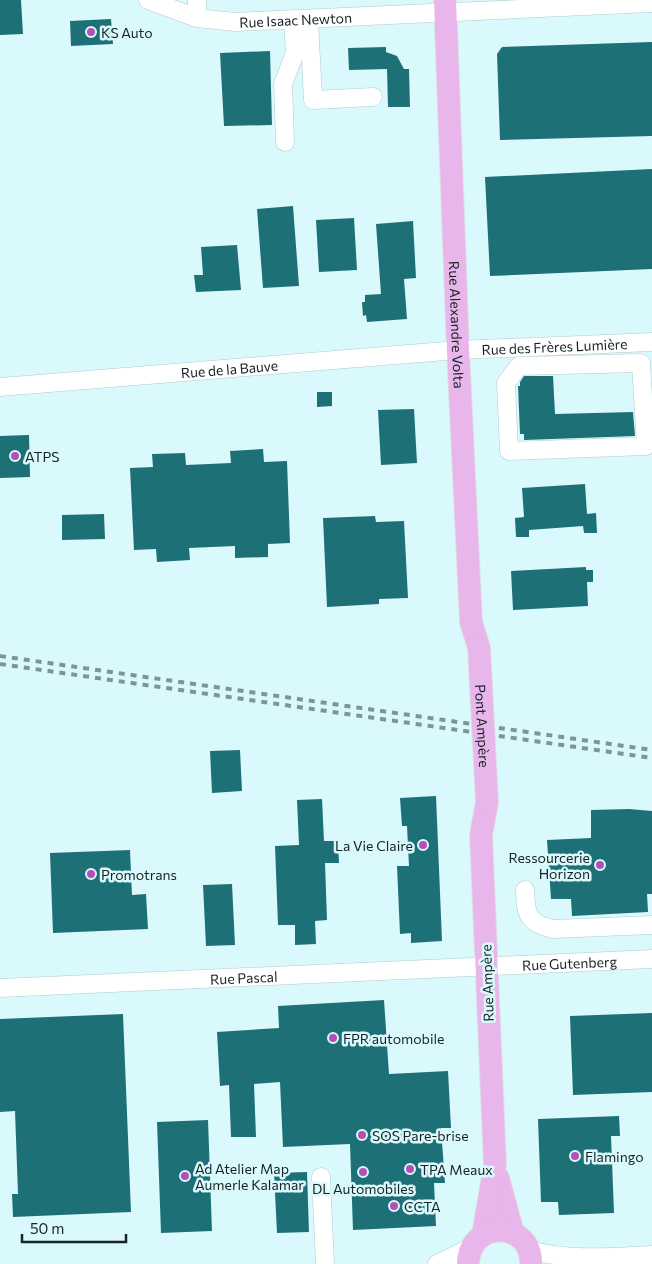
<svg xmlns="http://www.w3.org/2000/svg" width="652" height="1264" viewBox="0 0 652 1264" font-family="Commissioner,sans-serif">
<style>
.building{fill:#1e7077}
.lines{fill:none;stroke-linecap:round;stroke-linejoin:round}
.minor-casing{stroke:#aecccf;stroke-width:19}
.major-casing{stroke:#dfe0e0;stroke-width:24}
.minor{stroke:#fff;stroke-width:18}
.major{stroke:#e8b6eb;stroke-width:22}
.rail{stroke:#7e9496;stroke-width:4;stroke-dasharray:6 6;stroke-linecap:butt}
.major-bridge-casing{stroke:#dfe0e0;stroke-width:24;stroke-linecap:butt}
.major-bridge{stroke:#e8b6eb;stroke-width:22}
.poi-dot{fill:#b250b8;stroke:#daf9fc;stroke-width:2}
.labels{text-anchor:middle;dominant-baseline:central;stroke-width:5;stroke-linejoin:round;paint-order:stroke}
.street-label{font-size:14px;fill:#172324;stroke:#daf9fc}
.poi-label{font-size:14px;fill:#172324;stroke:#daf9fc;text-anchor:start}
</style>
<rect width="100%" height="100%" fill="#daf9fc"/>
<path class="building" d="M 0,0 L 21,0 L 23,34 L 0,35 Z
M 111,19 L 113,44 L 71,46 L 70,21 Z
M 652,42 L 652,136 L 500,140 L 497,54 L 502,47 Z
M 386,47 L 386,52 L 397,56 L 404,69 L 409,69 L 410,107 L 388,107 L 387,69 L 349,70 L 348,48 Z
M 270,51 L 272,125 L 224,126 L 220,53 Z
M 652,169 L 652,269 L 490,276 L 485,177 Z
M 293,206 L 299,286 L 263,288 L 257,209 Z
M 354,218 L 357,270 L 319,272 L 316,220 Z
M 413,221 L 416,278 L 404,279 L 407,319 L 367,322 L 366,315 L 363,316 L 362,302 L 365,302 L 365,295 L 381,294 L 376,224 Z
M 237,245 L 241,290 L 196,292 L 194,275 L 203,275 L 201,247 Z
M 524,376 L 553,376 L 555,414 L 633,412 L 635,436 L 524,440 L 524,434 L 520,434 L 518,386 L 520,386 L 520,382 Z
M 317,392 L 332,392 L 332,406 L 317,407 Z
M 414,409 L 417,463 L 381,465 L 378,410 Z
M 29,435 L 30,477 L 0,478 L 0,436 Z
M 263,449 L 264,462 L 287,461 L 290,543 L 268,544 L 268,557 L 235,558 L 235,546 L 189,548 L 190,560 L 157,562 L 156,549 L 134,550 L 130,468 L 153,467 L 152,454 L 185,453 L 186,465 L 231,463 L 230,451 Z
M 585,484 L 587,514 L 596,513 L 597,533 L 584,533 L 583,526 L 529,530 L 529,537 L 516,537 L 515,518 L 524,517 L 522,488 Z
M 104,514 L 105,539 L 62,540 L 62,515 Z
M 375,516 L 376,522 L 404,521 L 408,598 L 379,599 L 379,604 L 327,607 L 323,518 Z
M 586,567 L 586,570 L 593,570 L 593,582 L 587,582 L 588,606 L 513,610 L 511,571 Z
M 240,750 L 242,791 L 212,793 L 210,751 Z
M 436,796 L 442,941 L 411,943 L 411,933 L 400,934 L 397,866 L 409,866 L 407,826 L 402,826 L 400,798 Z
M 322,799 L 324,841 L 338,841 L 339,863 L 325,863 L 327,920 L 315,921 L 316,944 L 295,945 L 295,925 L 278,925 L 275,846 L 299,845 L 297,800 Z
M 629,809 L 652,811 L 652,894 L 647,894 L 648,912 L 572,916 L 571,899 L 551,899 L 547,840 L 591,838 L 591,810 Z
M 130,850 L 132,895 L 146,894 L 148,929 L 53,933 L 50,853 Z
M 232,884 L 235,945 L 206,946 L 203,885 Z
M 384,1000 L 389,1074 L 448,1071 L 451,1128 L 441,1128 L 445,1183 L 434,1183 L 436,1226 L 353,1230 L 350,1144 L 283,1147 L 280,1082 L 254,1084 L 256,1137 L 231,1137 L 229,1085 L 220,1086 L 217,1032 L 279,1028 L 278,1006 Z
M 652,1013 L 652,1092 L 573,1095 L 570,1016 Z
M 123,1014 L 131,1212 L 13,1217 L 12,1194 L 18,1194 L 15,1111 L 0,1112 L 0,1019 Z
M 619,1116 L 620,1136 L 611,1136 L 614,1213 L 559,1215 L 558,1202 L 541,1202 L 538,1119 Z
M 208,1120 L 212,1231 L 161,1233 L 157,1122 Z
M 307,1172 L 309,1232 L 277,1233 L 274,1173 Z"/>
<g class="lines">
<defs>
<g id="minor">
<path id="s1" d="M 148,0 L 197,18 L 235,22 L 652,3"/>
<path d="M 197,0 L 197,18"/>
<path d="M 309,19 L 313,100 L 373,97"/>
<path d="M 285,142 L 283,84 L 295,53 L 293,19"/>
<path d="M 641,363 L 646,446 L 509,451 L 506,383 L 519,366 Z"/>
<path id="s2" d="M 0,387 L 458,350 L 652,342"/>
<path d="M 525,890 C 526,915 527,923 553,929 L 652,925"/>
<path id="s3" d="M 0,988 L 652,959"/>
<path d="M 321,1177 L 325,1264"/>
<path d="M 529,1250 C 569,1261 611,1257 652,1255"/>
<path d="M 437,1264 L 472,1247"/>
</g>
<g id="major">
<path id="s4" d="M 445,0 L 458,350 L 471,622 L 479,648"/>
<path d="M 498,1178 L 513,1233"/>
<path d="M 483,1235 L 495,1165 L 481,835 L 487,802"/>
<path d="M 468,1264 C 469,1219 532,1220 531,1264"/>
</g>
</defs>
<use href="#minor" class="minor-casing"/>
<use href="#major" class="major-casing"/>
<use href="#minor" class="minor"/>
<use href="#major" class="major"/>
<path class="rail" d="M 0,656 L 652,750
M 0,664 L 652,758"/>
<defs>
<g id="major-bridge">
<path id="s5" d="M 479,648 L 487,802"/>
</g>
</defs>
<use href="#major-bridge" class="major-bridge-casing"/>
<use href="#major-bridge" class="major-bridge"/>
</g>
<g class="poi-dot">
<circle cx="91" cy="32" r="5"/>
<circle cx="15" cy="456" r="5"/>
<circle cx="423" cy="845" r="5"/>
<circle cx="600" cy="865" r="5"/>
<circle cx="91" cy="874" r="5"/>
<circle cx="333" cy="1038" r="5"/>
<circle cx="362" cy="1135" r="5"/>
<circle cx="575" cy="1156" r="5"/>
<circle cx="410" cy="1169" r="5"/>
<circle cx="363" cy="1172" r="5"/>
<circle cx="185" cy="1176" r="5"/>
<circle cx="394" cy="1206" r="5"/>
</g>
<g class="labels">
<g class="street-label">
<text stroke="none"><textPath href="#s1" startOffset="151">Rue Isaac Newton</textPath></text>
<text stroke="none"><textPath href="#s4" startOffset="325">Rue Alexandre Volta</textPath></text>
<text stroke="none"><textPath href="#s2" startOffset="556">Rue des Frères Lumière</textPath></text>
<text stroke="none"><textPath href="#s2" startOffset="230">Rue de la Bauve</textPath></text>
<text stroke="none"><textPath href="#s5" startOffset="78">Pont Ampère</textPath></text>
<text stroke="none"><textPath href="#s3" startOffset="570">Rue Gutenberg</textPath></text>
<text stroke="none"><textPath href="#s3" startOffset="244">Rue Pascal</textPath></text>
<text transform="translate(487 983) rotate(-92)">Rue Ampère</text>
</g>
<g class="poi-label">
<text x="101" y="32">KS Auto</text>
<text x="25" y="456">ATPS</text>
<text x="413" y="845" text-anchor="end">La Vie Claire</text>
<text x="590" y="857" text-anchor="end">Ressourcerie<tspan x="590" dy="16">Horizon</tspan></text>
<text x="101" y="874">Promotrans</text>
<text x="343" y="1038">FPR automobile</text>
<text x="372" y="1135">SOS Pare-brise</text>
<text x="585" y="1156">Flamingo</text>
<text x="195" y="1168">Ad Atelier Map<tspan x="195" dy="16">Aumerle Kalamar</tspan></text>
<text x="420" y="1169">TPA Meaux</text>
<text x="363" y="1188" text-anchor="middle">DL Automobiles</text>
<text x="404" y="1206">CCTA</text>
</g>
</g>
<path d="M22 1234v8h104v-8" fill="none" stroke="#172324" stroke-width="2.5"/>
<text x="30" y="1234" font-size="15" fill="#172324" stroke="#daf9fc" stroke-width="4" paint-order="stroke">50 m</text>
</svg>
